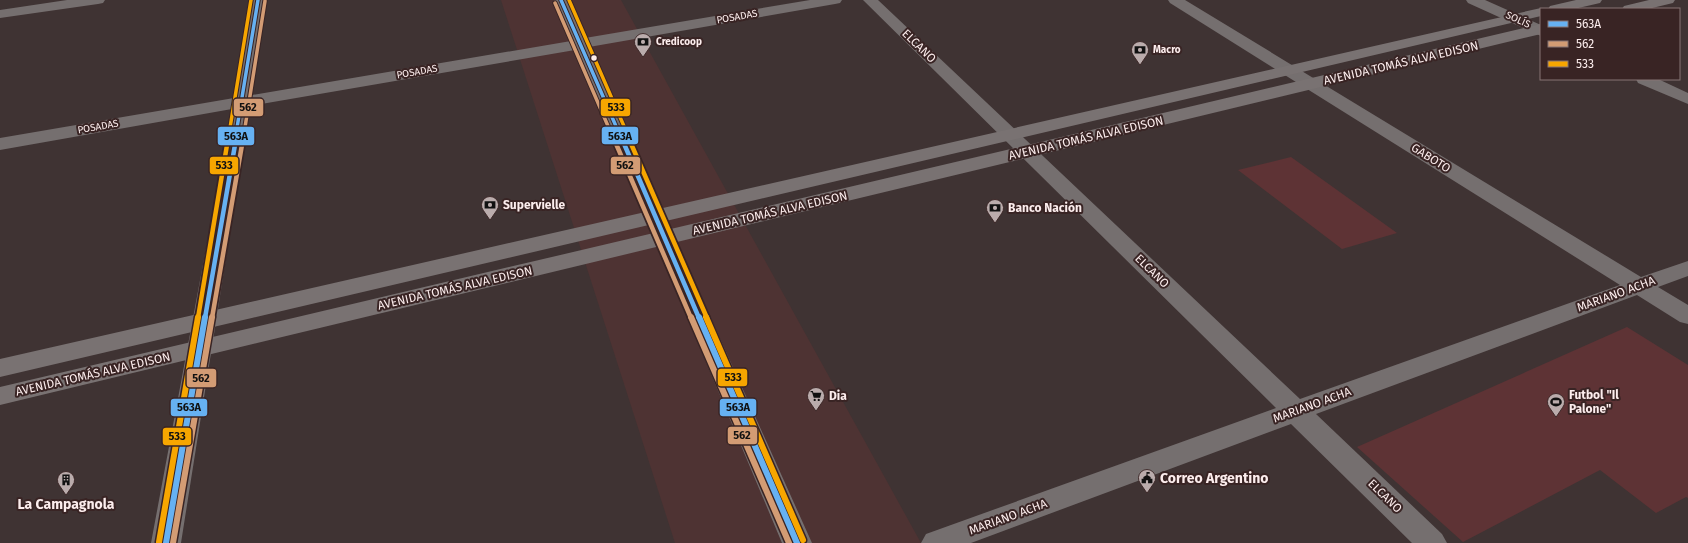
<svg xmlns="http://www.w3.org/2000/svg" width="1688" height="543" viewBox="0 0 1688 543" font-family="'Fira Sans',sans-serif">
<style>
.built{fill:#4e3333}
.green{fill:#5e3335}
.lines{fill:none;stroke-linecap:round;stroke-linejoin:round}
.street{fill:#756f6f;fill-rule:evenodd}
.secondary{fill:#797272;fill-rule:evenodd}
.bus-1-far2-casing{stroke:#392424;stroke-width:5.5}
.bus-1-far1-casing{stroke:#392424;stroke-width:8}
.bus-1-casing{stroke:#392424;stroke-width:9}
.bus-2-far2-casing{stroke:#392424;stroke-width:5.5}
.bus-2-far1-casing{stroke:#392424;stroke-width:8}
.bus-2-casing{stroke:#392424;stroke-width:9}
.bus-3-far2-casing{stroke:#392424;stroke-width:5.5}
.bus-3-far1-casing{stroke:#392424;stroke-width:8}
.bus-3-casing{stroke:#392424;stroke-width:9}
.bus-1-far2{stroke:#66b1f2;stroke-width:3.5}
.bus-1-far1{stroke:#66b1f2;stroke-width:4.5}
.bus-1{stroke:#66b1f2;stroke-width:6}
.bus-2-far2{stroke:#d39c74;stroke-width:3.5}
.bus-2-far1{stroke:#d39c74;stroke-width:4.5}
.bus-2{stroke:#d39c74;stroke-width:6}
.bus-3-far2{stroke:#f7a600;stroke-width:3.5}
.bus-3-far1{stroke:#f7a600;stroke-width:4.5}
.bus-3{stroke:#f7a600;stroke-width:6}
.bus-dot{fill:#fceded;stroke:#392424;stroke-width:1.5}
.labels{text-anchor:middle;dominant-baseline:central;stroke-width:4;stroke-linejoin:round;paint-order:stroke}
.far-street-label{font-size:10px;fill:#fceded;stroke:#392424}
.far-poi-label{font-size:10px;font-weight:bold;fill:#fceded;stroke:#392424;text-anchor:start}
.street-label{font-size:12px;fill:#fceded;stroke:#392424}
.poi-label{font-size:12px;font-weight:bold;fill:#fceded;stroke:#392424;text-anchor:start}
.near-poi-label{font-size:14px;font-weight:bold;fill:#fceded;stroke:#392424;text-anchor:start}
.line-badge{stroke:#392424;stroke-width:1.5}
.pale-badge-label{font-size:11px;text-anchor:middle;font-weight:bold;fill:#111}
</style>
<rect width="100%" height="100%" fill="#3f3333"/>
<path class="built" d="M 501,0 L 621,0 L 921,543 L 675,543 Z"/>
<path class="green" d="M 1291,157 L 1397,233 L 1342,249 L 1238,170 Z
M 1627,327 L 1688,365 L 1688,498 L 1686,497 L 1656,513 L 1600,470 L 1463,542 L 1357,447 Z"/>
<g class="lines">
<path class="street" d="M 67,0 L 105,0 L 103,3 L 98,4 L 0,18 L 0,10 Z
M 251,0 L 265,0 L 252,95 L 571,41 L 554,0 L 568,0 L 585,38 L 810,0 L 842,0 L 840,3 L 835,4 L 589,47 L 812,543 L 782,543 L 575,50 L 250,106 L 181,543 L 151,543 L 232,109 L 0,150 L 0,138 L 234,98 Z
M 863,0 L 878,0 L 1300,399 L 1620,285 L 1170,3 L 1168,0 L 1185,0 L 1641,277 L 1688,261 L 1688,276 L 1658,287 L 1688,305 L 1688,324 L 1680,322 L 1637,295 L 1316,414 L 1442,534 L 1447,543 L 1412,543 L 1291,424 L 971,543 L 921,543 L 926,534 L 1276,408 Z
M 1466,0 L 1485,0 L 1541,25 L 1541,36 L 1468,3 Z
M 1636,79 L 1658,79 L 1688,93 L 1688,104 L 1638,83 Z"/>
<path class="secondary" d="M 1576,0 L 1602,0 L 1600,3 L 1574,9 L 1548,9 L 1550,6 Z
M 1649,0 L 1675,0 L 1673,3 L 1648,9 L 1622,9 L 1624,6 Z
M 1541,8 L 1546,9 L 1541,9 L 1541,16 L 0,377 L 0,359 Z
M 1541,24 L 1541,34 L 0,405 L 0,387 Z"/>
<defs>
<path id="bus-1-far2" d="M 561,0 L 622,140
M 235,140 L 258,0"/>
<path id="bus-1-far1" d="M 622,139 L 699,318
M 205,318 L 236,139"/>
<path id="bus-1" d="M 699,317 L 797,543
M 166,543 L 205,317"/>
<path id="bus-2-far2" d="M 555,3 L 614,140
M 243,140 L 265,1"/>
<path id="bus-2-far1" d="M 614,139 L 691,318
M 212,318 L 243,139"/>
<path id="bus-2" d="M 691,317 L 789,543
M 173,543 L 212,317"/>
<path id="bus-3-far2" d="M 569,0 L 630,140
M 228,140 L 251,0"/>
<path id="bus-3-far1" d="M 629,139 L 707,318
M 198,318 L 228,139"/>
<path id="bus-3" d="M 706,317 L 803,540
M 159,542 L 198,317"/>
</defs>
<use href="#bus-1-far2" class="bus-1-far2-casing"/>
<use href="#bus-1-far1" class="bus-1-far1-casing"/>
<use href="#bus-1" class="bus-1-casing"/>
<use href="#bus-2-far2" class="bus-2-far2-casing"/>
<use href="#bus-2-far1" class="bus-2-far1-casing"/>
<use href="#bus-2" class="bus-2-casing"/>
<use href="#bus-3-far2" class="bus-3-far2-casing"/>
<use href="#bus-3-far1" class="bus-3-far1-casing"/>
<use href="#bus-3" class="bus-3-casing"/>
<use href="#bus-1-far2" class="bus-1-far2"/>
<use href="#bus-1-far1" class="bus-1-far1"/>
<use href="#bus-1" class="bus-1"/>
<use href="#bus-2-far2" class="bus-2-far2"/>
<use href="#bus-2-far1" class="bus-2-far1"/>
<use href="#bus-2" class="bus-2"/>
<use href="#bus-3-far2" class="bus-3-far2"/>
<use href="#bus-3-far1" class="bus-3-far1"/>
<use href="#bus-3" class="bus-3"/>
</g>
<defs>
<symbol id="bank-pin" viewBox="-11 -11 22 30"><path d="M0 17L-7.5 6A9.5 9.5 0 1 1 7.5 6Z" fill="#baacac" stroke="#392424"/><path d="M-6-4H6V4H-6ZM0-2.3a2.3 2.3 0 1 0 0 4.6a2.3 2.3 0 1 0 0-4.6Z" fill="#111"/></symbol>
<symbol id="supermarket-pin" viewBox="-11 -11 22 30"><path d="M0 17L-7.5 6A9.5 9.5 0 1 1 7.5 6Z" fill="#baacac" stroke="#392424"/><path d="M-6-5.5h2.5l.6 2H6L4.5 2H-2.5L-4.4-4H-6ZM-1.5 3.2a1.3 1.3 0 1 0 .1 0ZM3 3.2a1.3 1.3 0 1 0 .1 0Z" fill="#111"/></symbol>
<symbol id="stadium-pin" viewBox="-11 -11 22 30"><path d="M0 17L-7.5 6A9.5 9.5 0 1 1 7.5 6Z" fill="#baacac" stroke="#392424"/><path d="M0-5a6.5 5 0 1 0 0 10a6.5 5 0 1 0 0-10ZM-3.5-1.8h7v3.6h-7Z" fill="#111"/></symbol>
<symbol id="civic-pin" viewBox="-11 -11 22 30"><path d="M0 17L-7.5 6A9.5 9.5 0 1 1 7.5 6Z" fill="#baacac" stroke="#392424"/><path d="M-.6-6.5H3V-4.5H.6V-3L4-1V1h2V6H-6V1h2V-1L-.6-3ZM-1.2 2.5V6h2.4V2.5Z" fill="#111"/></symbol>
<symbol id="building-pin" viewBox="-11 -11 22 30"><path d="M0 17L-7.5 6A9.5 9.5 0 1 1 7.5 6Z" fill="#baacac" stroke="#392424"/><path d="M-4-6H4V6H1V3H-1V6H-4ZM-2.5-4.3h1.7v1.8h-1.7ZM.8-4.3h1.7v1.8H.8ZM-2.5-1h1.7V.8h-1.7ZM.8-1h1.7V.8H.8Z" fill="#111"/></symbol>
</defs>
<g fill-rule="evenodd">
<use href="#bank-pin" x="633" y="32" width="20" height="27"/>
<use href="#bank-pin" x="1130" y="40" width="20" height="27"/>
<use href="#bank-pin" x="480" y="195" width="20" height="27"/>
<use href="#bank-pin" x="985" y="198" width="20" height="27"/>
<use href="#supermarket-pin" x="806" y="386" width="20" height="27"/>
<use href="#stadium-pin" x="1546" y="392" width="20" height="27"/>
<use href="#civic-pin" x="1137" y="468" width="20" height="27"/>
<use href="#building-pin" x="56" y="470" width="20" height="27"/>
</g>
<circle class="bus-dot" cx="594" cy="58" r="3.5"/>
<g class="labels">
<g class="far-street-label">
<text transform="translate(737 17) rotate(-10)">POSADAS</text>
<text transform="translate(1518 20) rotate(25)">SOLÍS</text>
<text transform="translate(417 72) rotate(-10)">POSADAS</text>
<text transform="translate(98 127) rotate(-10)">POSADAS</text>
</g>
<g class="far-poi-label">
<text x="656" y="42">Credicoop</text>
<text x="1153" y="50">Macro</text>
</g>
<g class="street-label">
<text transform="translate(919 46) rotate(44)">ELCANO</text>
<text transform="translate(1401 63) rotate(-13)">AVENIDA TOMÁS ALVA EDISON</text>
<text transform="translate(1086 138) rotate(-13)">AVENIDA TOMÁS ALVA EDISON</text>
<text transform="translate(1431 158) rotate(32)">GABOTO</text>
<text transform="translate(770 213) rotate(-13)">AVENIDA TOMÁS ALVA EDISON</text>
<text transform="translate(1152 271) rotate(44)">ELCANO</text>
<text transform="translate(455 288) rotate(-13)">AVENIDA TOMÁS ALVA EDISON</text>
<text transform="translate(1616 294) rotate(-20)">MARIANO ACHA</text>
<text transform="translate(93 374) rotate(-13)">AVENIDA TOMÁS ALVA EDISON</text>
<text transform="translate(1312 405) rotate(-20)">MARIANO ACHA</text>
<text transform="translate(1385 496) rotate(44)">ELCANO</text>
<text transform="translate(1008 517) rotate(-20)">MARIANO ACHA</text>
</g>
<g class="poi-label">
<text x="503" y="205">Supervielle</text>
<text x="1008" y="208">Banco Nación</text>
<text x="1569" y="395">Futbol "Il<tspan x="1569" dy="14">Palone"</tspan></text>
<text x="829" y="396">Dia</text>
</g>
<g class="near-poi-label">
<text x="1160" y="478">Correo Argentino</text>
<text x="66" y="504" text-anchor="middle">La Campagnola</text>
</g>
</g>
<g class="line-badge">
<rect x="233" y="98" width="31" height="19" rx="4" fill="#d39c74"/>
<rect x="600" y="98" width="31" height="19" rx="4" fill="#f7a600"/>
<rect x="601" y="126" width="38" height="19" rx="4" fill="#66b1f2"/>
<rect x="217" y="126" width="38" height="20" rx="4" fill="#66b1f2"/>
<rect x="209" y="156" width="30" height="19" rx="4" fill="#f7a600"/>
<rect x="610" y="156" width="31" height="19" rx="4" fill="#d39c74"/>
<rect x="717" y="368" width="31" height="19" rx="4" fill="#f7a600"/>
<rect x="186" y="368" width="31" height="20" rx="4" fill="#d39c74"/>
<rect x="719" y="398" width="38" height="19" rx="4" fill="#66b1f2"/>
<rect x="170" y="398" width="38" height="19" rx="4" fill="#66b1f2"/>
<rect x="727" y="426" width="31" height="19" rx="4" fill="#d39c74"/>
<rect x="162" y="427" width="30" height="19" rx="4" fill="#f7a600"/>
</g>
<g class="pale-badge-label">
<text x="248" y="111">562</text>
<text x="616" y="111">533</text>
<text x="620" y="140">563A</text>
<text x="236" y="140">563A</text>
<text x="224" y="169">533</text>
<text x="625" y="169">562</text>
<text x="733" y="381">533</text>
<text x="201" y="382">562</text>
<text x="738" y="411">563A</text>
<text x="189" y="411">563A</text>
<text x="742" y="439">562</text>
<text x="177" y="440">533</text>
</g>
<rect x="1540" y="8" width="140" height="72" fill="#392424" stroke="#877474"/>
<rect x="1548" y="21" width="20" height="6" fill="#66b1f2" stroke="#877474"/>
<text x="1576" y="28" font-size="12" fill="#fceded">563A</text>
<rect x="1548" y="41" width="20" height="6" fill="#d39c74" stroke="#877474"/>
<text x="1576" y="48" font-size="12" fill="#fceded">562</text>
<rect x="1548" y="61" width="20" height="6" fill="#f7a600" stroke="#877474"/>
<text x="1576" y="68" font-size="12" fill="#fceded">533</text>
</svg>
